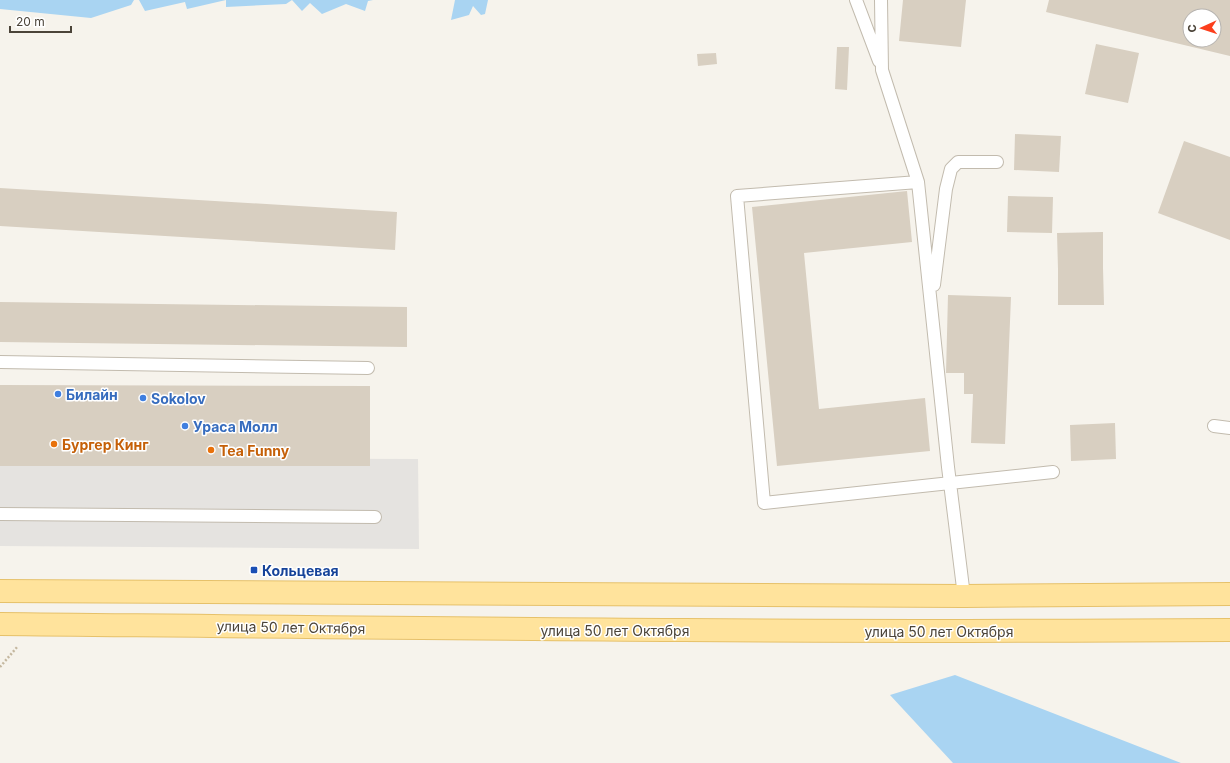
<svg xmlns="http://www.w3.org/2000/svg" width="1230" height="763" viewBox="0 0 1230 763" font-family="Inter,sans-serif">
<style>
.parking{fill:#e5e3e0}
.water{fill:#a9d4f2}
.building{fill:#d8cfc1;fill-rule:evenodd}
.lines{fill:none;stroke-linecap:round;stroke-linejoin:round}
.service-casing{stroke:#c2bbae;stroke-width:14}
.primary-casing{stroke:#e6c16a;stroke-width:24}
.path{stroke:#c4b79f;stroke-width:2.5;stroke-dasharray:2 2;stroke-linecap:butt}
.service{stroke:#fff;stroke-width:12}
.primary{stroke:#ffe39c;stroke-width:22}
.shop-dot{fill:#3f7fe0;stroke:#fff;stroke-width:1.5}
.food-dot{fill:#e8710a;stroke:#fff;stroke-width:1.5}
.transit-dot{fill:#1a4fb4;stroke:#fff;stroke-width:1.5}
.labels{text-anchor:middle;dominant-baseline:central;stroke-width:3;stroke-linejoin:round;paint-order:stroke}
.shop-label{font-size:14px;font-weight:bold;fill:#366cbe;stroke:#fff;text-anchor:start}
.food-label{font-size:14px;font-weight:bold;fill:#c56008;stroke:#fff;text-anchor:start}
.transit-label{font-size:14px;font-weight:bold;fill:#164399;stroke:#fff;text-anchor:start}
.street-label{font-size:14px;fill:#4b4439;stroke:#fff}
</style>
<rect width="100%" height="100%" fill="#f6f3ec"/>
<path class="parking" d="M 0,458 L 418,459 L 419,549 L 0,546 Z"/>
<path class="water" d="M 0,0 L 134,0 L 131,5 L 91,18 L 0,9 Z
M 139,0 L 226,0 L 187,9 L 185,2 L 145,11 Z
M 226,0 L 373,0 L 368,1 L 365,11 L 346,4 L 322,14 L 310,3 L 302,11 L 292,0 L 286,4 L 226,7 Z
M 455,0 L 488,0 L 485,14 L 481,15 L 473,6 L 469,15 L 451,20 Z
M 955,675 L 1181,763 L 953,763 L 890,695 Z"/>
<path class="building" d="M 903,0 L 966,0 L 961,47 L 899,41 Z
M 1049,0 L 1230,0 L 1230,56 L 1046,12 ZM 1190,16 L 1214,16 L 1214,40 L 1190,40 Z
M 1096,44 L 1139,53 L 1128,103 L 1085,94 Z
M 837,47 L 849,47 L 847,90 L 835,89 Z
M 716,53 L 717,64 L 698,66 L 697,54 Z
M 1015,134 L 1061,136 L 1059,172 L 1014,170 Z
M 1184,141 L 1230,157 L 1230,240 L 1158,213 Z
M 0,188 L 397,212 L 395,250 L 0,226 Z
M 907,191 L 912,242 L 804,253 L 819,409 L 925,398 L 930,451 L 777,466 L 752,207 Z
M 1008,196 L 1053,197 L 1052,233 L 1007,232 Z
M 1103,232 L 1103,268 L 1058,269 L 1057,233 Z
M 1103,268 L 1104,305 L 1058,305 L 1058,269 Z
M 948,295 L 1011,297 L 1005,444 L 971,443 L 973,394 L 964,394 L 964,373 L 946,373 Z
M 0,302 L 407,307 L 407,347 L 0,342 Z
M 0,385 L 370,386 L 370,466 L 0,466 Z
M 1115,423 L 1116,459 L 1071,461 L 1070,425 Z"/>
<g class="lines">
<defs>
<path id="service" d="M 856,0 L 879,61
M 881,0 L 882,70 L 918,182
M 934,285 L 946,189 L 951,169 L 958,162 L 997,162
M 0,362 L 368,368
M 1214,426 L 1230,428
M 0,514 L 375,517
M 964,596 L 950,483 L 948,467 L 918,182 L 737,196 L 764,503 L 1053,472"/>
<path id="primary" d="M 0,591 L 964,596 L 1230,594
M 0,624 C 410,628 820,633 1230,630"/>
</defs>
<use href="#service" class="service-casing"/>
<use href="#primary" class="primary-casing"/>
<path class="path" d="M 0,667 L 18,646"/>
<use href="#service" class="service"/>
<use href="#primary" class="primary"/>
</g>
<g class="shop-dot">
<circle cx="58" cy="394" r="4"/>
<circle cx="143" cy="398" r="4"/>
<circle cx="185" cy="426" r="4"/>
</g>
<g class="food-dot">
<circle cx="54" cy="444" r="4"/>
<circle cx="211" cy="450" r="4"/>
</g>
<rect class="transit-dot" x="250" y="566" width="8" height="8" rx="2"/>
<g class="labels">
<g class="shop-label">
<text x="66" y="394">Билайн</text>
<text x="151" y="398">Sokolov</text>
<text x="193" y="426">Ураса Молл</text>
</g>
<g class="food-label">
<text x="62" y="444">Бургер Кинг</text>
<text x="219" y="450">Tea Funny</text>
</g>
<g class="transit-label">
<text x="262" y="570">Кольцевая</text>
</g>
<g class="street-label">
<text transform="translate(291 627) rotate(1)">улица 50 лет Октября</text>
<text x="615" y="630">улица 50 лет Октября</text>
<text x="939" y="631">улица 50 лет Октября</text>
</g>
</g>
<g transform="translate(1202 28) rotate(267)"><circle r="19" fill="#ffffff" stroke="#b7b4b0"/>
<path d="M0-3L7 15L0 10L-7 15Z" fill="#fc3f1d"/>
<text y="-6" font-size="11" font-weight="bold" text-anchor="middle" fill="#4b4439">С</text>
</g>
<path d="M10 26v6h61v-6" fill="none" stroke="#4b4439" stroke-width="2"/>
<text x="16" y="26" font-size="12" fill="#4b4439" stroke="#ffffff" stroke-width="3" paint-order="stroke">20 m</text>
</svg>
